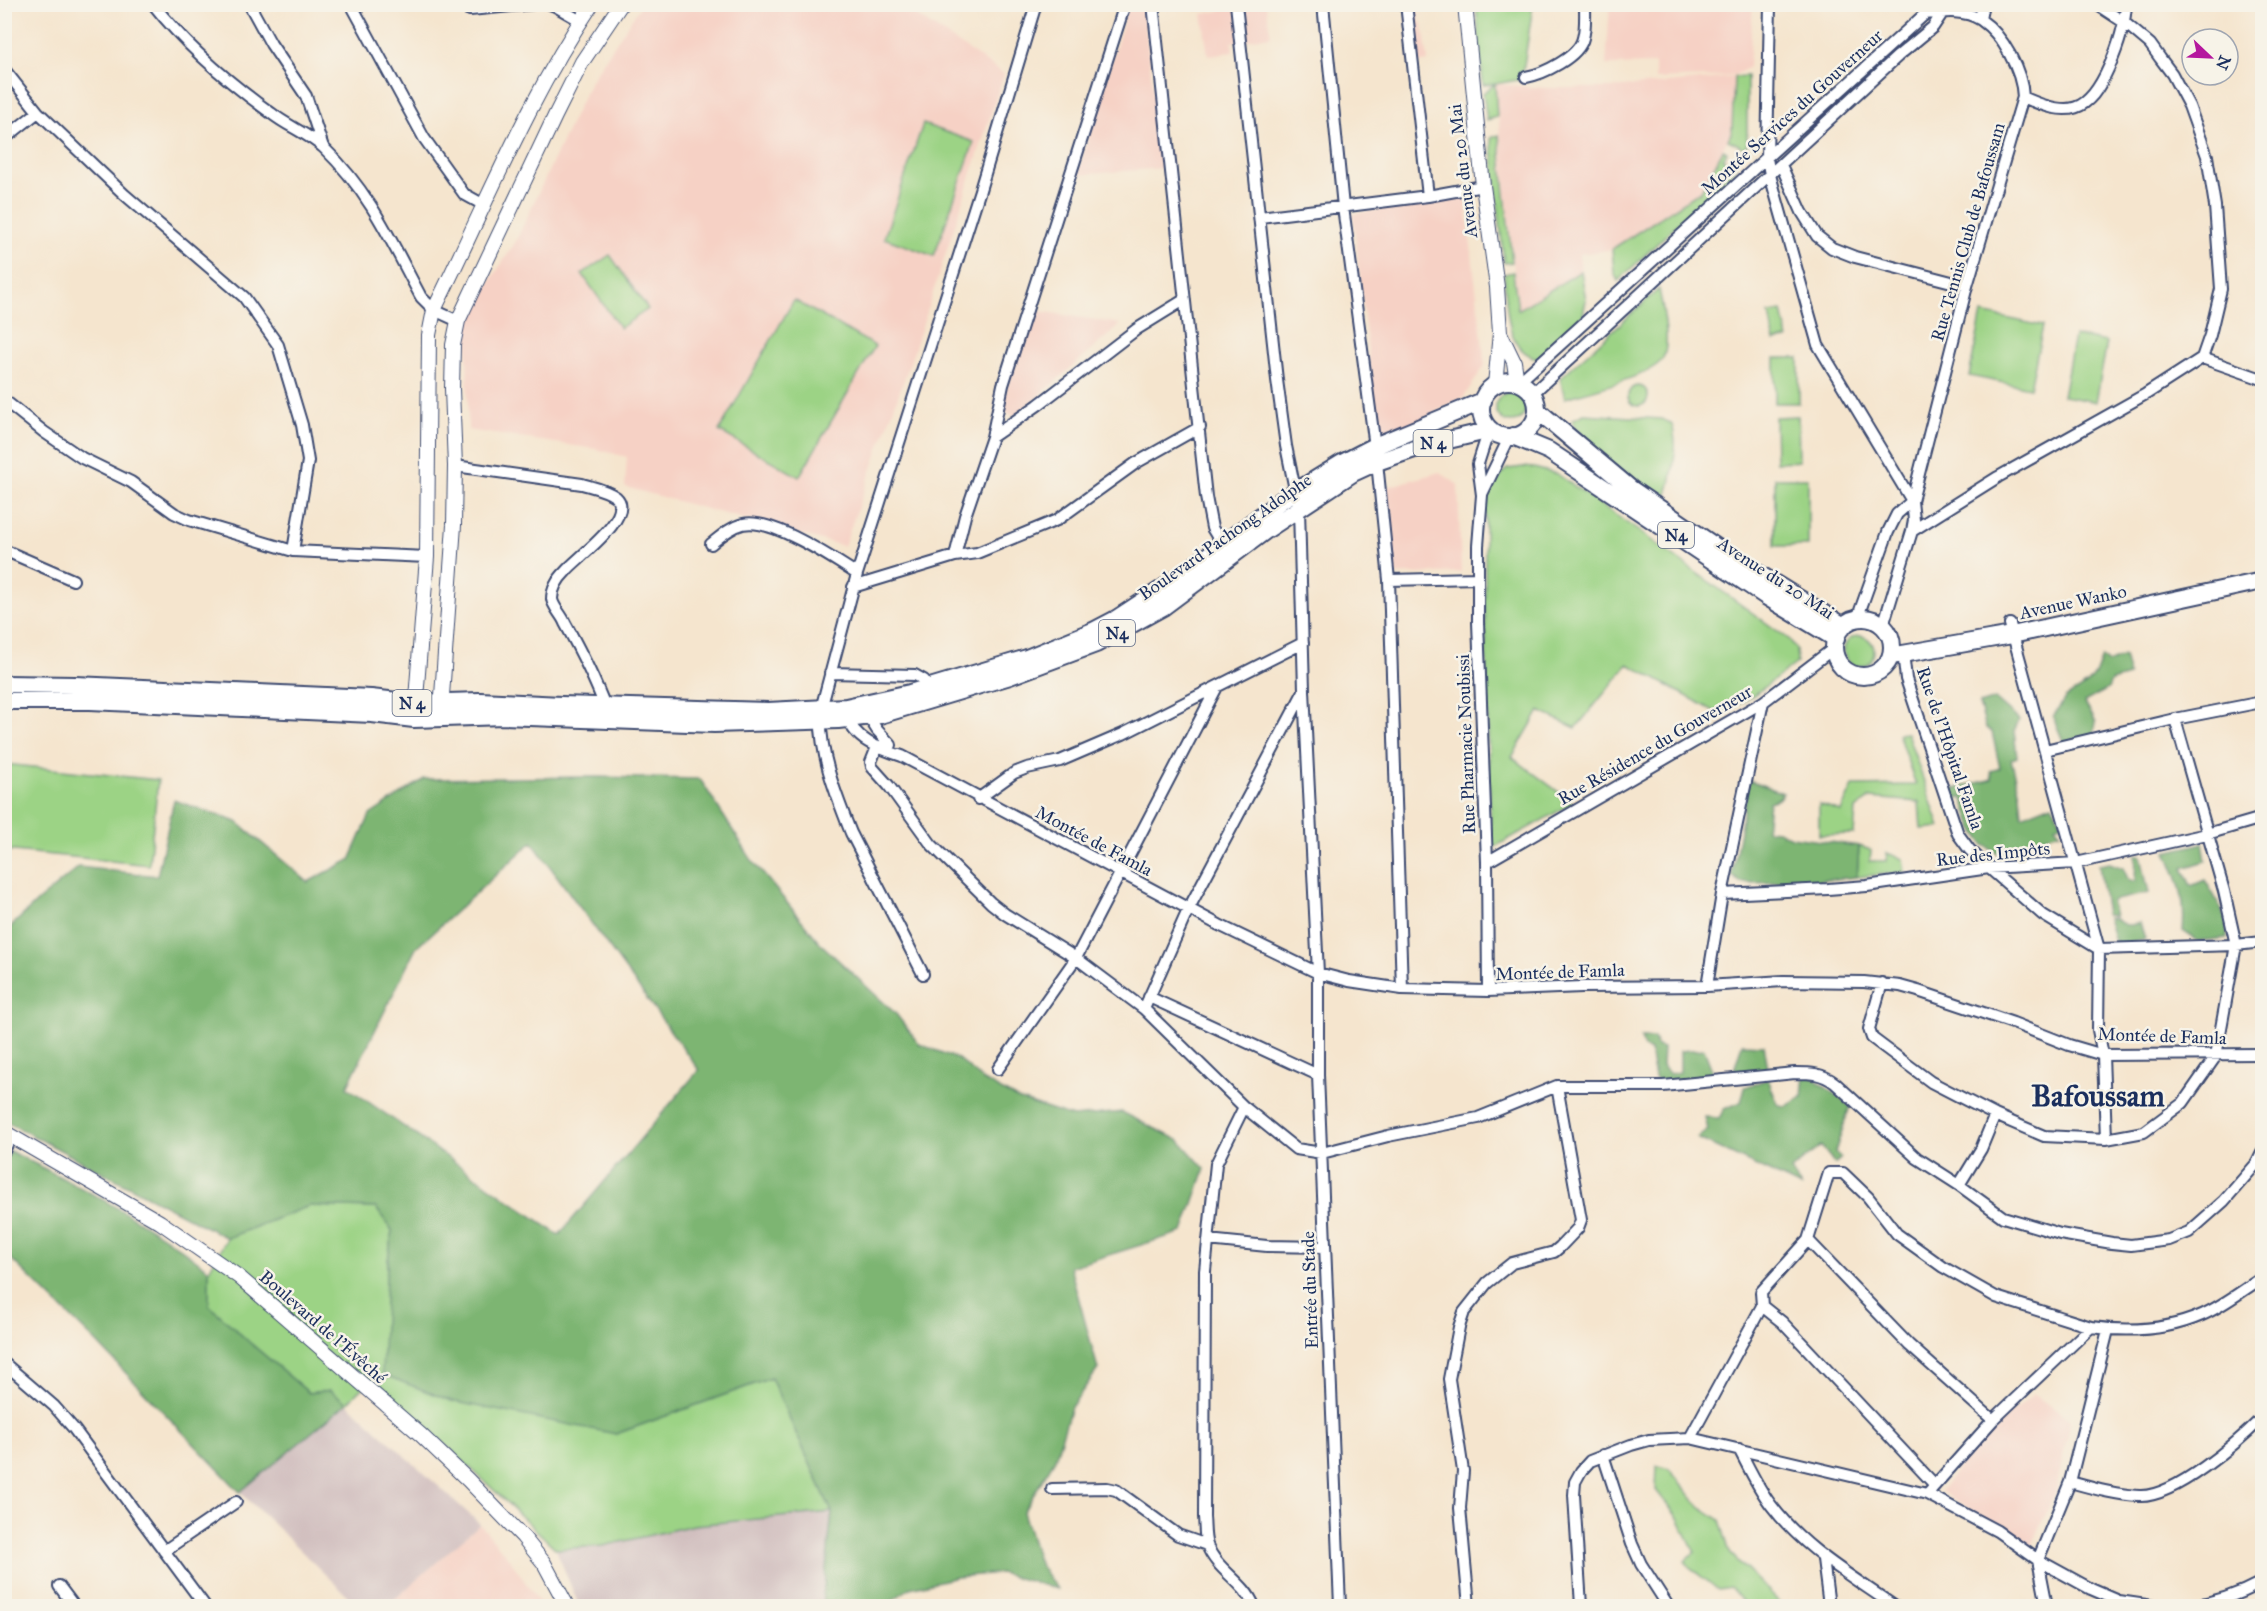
<svg xmlns="http://www.w3.org/2000/svg" width="2267" height="1611" viewBox="0 0 2267 1611" font-family="'IM FELL Great Primer',serif">
<style>
.built{fill:#f6d1c5}
.industrial{fill:#d1bfbf}
.green{fill:#9cd385;stroke:#5c8172;stroke-width:1.5}
.forest{fill:#7db572;stroke:#4c7268;stroke-width:1.5;fill-rule:evenodd}
.lines{fill:none;stroke-linecap:round;stroke-linejoin:round}
.minor-casing{stroke:#3c4a6f;stroke-width:14}
.major-casing{stroke:#3c4a6f;stroke-width:16}
.highway-casing{stroke:#3c4a6f;stroke-width:20}
.minor{stroke:#fff;stroke-width:10}
.major{stroke:#fff;stroke-width:14}
.highway{stroke:#fff;stroke-width:16}
.labels{text-anchor:middle;dominant-baseline:central;stroke-width:5;stroke-linejoin:round;paint-order:stroke}
.shield{fill:#f7f3e8;stroke:#5d6a87;stroke-width:1.5}
.shield-label{font-size:16px;font-weight:bold;fill:#1b2f5e}
.street-label{font-size:18px;fill:#1b2f5e;stroke:#f7f3e8}
.town-label{font-size:30px;font-weight:bold;fill:#1b2f5e;stroke:#f7f3e8}
</style>
<rect width="100%" height="100%" fill="#f7f3e8"/>
<filter id="ink" filterUnits="userSpaceOnUse"><feTurbulence type="fractalNoise" baseFrequency=".0167" numOctaves="2"/><feDisplacementMap in="SourceGraphic" scale="12" xChannelSelector="R" yChannelSelector="G"/><feConvolveMatrix kernelMatrix="1 2 1 2 8 2 1 2 1" color-interpolation-filters="sRGB"/></filter>
<filter id="wash" filterUnits="userSpaceOnUse"><feTurbulence type="fractalNoise" baseFrequency=".008" numOctaves="4" result="noise"/><feDisplacementMap in="SourceGraphic" scale="24" xChannelSelector="R" yChannelSelector="G"/><feGaussianBlur stdDeviation="1.35" result="paint"/><feColorMatrix in="noise" values="0 0 0 0 0 0 0 0 0 0 0 0 0 0 0 0 0 1.4 0 .05"/><feComposite in="paint" operator="in"/></filter>
<g filter="url(#wash)">
<rect width="100%" height="100%" fill="#f5e5ce"/>
<path class="built" d="M 641,5 L 901,5 L 1004,74 L 911,360 L 844,546 L 625,487 L 627,457 L 596,449 L 468,430 L 467,317 L 515,243 L 590,82 Z
M 1143,5 L 1162,168 L 1077,175 L 1128,7 Z
M 1250,5 L 1266,5 L 1271,36 L 1232,42 L 1233,52 L 1208,55 L 1202,14 Z
M 1405,5 L 1417,5 L 1419,20 L 1423,25 L 1428,61 L 1413,64 Z
M 1610,5 L 1753,5 L 1749,67 L 1733,76 L 1655,79 L 1655,64 L 1606,65 Z
M 1734,77 L 1732,131 L 1701,191 L 1615,249 L 1579,254 L 1581,271 L 1518,310 L 1495,84 L 1544,88 L 1611,88 Z
M 1465,195 L 1485,365 L 1464,397 L 1378,443 L 1353,214 Z
M 1033,310 L 1121,324 L 1015,417 L 1000,408 Z
M 1440,472 L 1458,485 L 1461,572 L 1386,575 L 1380,489 Z
M 2033,1394 L 2071,1420 L 2055,1494 L 2032,1546 L 1940,1491 L 1986,1434 Z
M 480,1524 L 510,1560 L 542,1606 L 387,1606 Z"/>
<path class="industrial" d="M 347,1403 L 480,1524 L 387,1606 L 358,1606 L 240,1492 Z
M 832,1512 L 821,1606 L 579,1606 L 556,1549 L 603,1546 L 694,1525 Z"/>
<path class="green" d="M 1476,5 L 1533,5 L 1522,79 L 1495,84 L 1497,117 L 1487,120 L 1483,93 L 1495,84 L 1483,85 Z
M 1747,76 L 1747,149 L 1728,140 L 1732,131 L 1734,77 Z
M 923,124 L 974,142 L 934,256 L 884,238 Z
M 1499,135 L 1512,262 L 1504,263 L 1491,138 Z
M 1723,150 L 1727,152 L 1723,160 L 1736,166 L 1734,170 L 1618,281 L 1614,273 L 1612,249 L 1701,191 Z
M 610,255 L 648,309 L 620,328 L 582,274 Z
M 1581,271 L 1586,300 L 1583,315 L 1538,358 C 1504,352 1507,301 1504,274 L 1513,272 L 1518,310 Z
M 1659,289 C 1662,306 1671,342 1663,358 C 1654,376 1585,392 1565,398 L 1560,378 Z
M 794,300 L 875,346 L 799,477 L 719,431 Z
M 1782,311 L 1788,339 L 1774,341 L 1769,313 Z
M 1982,313 L 2043,326 L 2030,388 L 1969,376 Z
M 2074,336 L 2107,342 L 2096,402 L 2063,396 Z
M 1775,358 L 1799,358 L 1799,403 L 1775,403 Z
M1628 396a10 10 0 1 1 20 0a10 10 0 1 1-20 0Z
M1496 407a15 15 0 1 1 30 0a15 15 0 1 1-30 0Z
M 1584,414 L 1661,419 L 1671,423 C 1680,443 1672,484 1663,505 C 1635,482 1586,453 1572,420 Z
M 1798,416 L 1799,461 L 1776,462 L 1775,417 Z
M 1523,467 L 1534,468 L 1557,474 L 1637,530 L 1790,640 L 1796,649 L 1797,663 L 1751,697 L 1721,715 L 1628,664 L 1576,728 L 1539,711 L 1512,757 L 1573,803 L 1491,849 L 1485,604 L 1485,498 L 1502,474 L 1507,469 Z
M 1775,478 L 1808,478 L 1808,546 L 1775,546 Z
M1844 651a15 15 0 1 1 30 0a15 15 0 1 1-30 0Z
M 1907,733 L 1940,827 L 1921,829 L 1919,802 L 1870,798 L 1856,809 L 1854,834 L 1819,835 L 1819,804 L 1841,811 L 1853,786 L 1916,785 L 1898,734 Z
M 4,764 L 158,780 L 149,865 L 5,850 Z
M 1859,846 L 1871,850 L 1870,861 L 1886,861 L 1887,853 L 1903,859 L 1905,872 L 1857,877 Z
M 309,1206 L 376,1208 L 392,1230 L 386,1277 L 383,1374 L 616,1434 L 771,1378 L 832,1512 L 694,1525 L 603,1546 L 556,1549 L 446,1445 L 368,1382 L 347,1403 L 330,1390 L 309,1393 L 249,1342 L 208,1304 L 209,1270 L 227,1238 Z
M 1657,1466 L 1669,1469 L 1699,1506 L 1720,1520 L 1730,1553 L 1781,1604 L 1793,1606 L 1746,1606 L 1731,1588 L 1718,1590 C 1707,1579 1693,1573 1685,1561 L 1695,1552 L 1678,1518 L 1656,1490 Z"/>
<path class="forest" d="M 2124,656 L 2129,676 L 2111,681 L 2108,689 L 2084,702 L 2096,722 L 2094,734 L 2064,743 L 2053,717 L 2065,698 L 2088,684 L 2095,675 L 2102,657 L 2108,663 Z
M 1995,699 L 2019,720 L 2014,731 L 2017,757 L 2011,759 L 2020,794 L 2022,816 L 2052,804 L 2062,823 L 2055,826 L 2060,832 L 2032,840 L 2033,852 L 2003,857 L 1984,845 L 1975,832 L 1962,797 L 1948,804 L 1942,785 L 1955,789 C 1968,784 1980,783 1992,779 L 1991,771 L 2000,768 L 1992,732 L 1986,728 L 1979,704 Z
M 592,777 L 700,779 L 751,859 L 821,944 L 896,1014 L 919,1044 L 958,1059 L 983,1080 L 1017,1099 L 1073,1117 L 1122,1112 L 1180,1141 L 1205,1169 L 1183,1232 L 1070,1267 L 1098,1369 L 1071,1407 L 1055,1459 L 1023,1512 L 1039,1564 L 1057,1589 L 1000,1573 L 957,1577 L 910,1588 L 884,1606 L 822,1606 L 832,1512 L 771,1378 L 616,1434 L 451,1401 L 382,1374 L 386,1277 L 392,1230 L 376,1208 L 309,1206 L 227,1238 L 5,1121 L 5,932 L 39,900 L 79,867 L 157,876 L 174,800 L 237,822 L 308,882 L 350,860 L 370,815 L 424,779 ZM 532,842 L 699,1070 L 559,1235 L 347,1087 L 416,948 Z
M 1749,780 L 1783,793 L 1778,799 L 1769,802 L 1766,830 L 1778,831 L 1791,837 L 1859,846 L 1857,877 L 1807,882 L 1740,883 L 1732,875 Z
M 2203,843 L 2206,861 L 2183,868 L 2191,886 L 2205,880 C 2215,897 2229,917 2227,938 L 2198,941 L 2183,931 C 2186,898 2179,881 2166,852 Z
M 2136,855 L 2141,855 C 2143,867 2146,880 2149,893 L 2111,901 L 2115,916 L 2106,915 L 2099,865 L 2110,863 L 2123,868 L 2129,881 L 2135,881 Z
M 2108,918 L 2115,918 C 2124,927 2129,926 2140,923 L 2145,940 L 2116,944 Z
M 1641,1038 L 1654,1038 L 1657,1046 L 1663,1048 L 1662,1066 L 1670,1074 L 1680,1072 L 1680,1051 L 1704,1049 L 1713,1073 L 1734,1070 L 1742,1044 L 1764,1045 L 1768,1068 L 1660,1082 L 1655,1078 L 1650,1051 L 1644,1048 Z
M 1804,1075 L 1812,1077 L 1850,1106 L 1835,1152 L 1841,1158 L 1835,1164 L 1821,1146 L 1791,1170 L 1801,1187 L 1697,1138 L 1708,1130 L 1705,1117 L 1719,1118 L 1724,1109 L 1741,1102 L 1745,1087 L 1768,1079 L 1778,1105 L 1787,1106 L 1802,1097 Z
M 10,1151 C 79,1186 149,1222 209,1270 L 209,1305 L 249,1342 L 309,1393 L 330,1390 L 347,1403 L 240,1492 L 97,1343 L 5,1253 L 5,1162 Z"/>
</g>
<g filter="url(#ink)">
<g class="lines">
<defs>
<path id="minor" d="M 153,4 C 186,46 228,82 271,113 C 287,126 309,134 324,148 C 370,192 392,243 421,297 L 434,310 L 458,321
M 249,4 L 271,44 L 306,96 L 323,147
M 351,4 L 424,138 L 464,194 L 484,205
M 455,4 L 470,10 L 534,4
M 550,4 L 555,6 L 581,21
M 1153,4 L 1206,497 L 1212,528 L 1225,549
M 1236,4 L 1277,380 L 1286,446 L 1299,509 L 1304,690 L 1318,973 L 1318,1075 L 1340,1606
M 1323,4 L 1343,207 L 1377,462 L 1389,580 L 1402,989
M 1406,4 L 1428,196
M 1770,4 L 1767,158 L 1770,175 L 1818,345 L 1912,501
M 1980,19 L 1983,4
M 4,69 L 38,112 L 125,195 L 244,297 L 278,345 L 302,425 L 308,461 L 293,551
M 1526,77 C 1543,74 1579,57 1583,38 C 1586,28 1585,15 1585,4
M 2023,97 C 2069,118 2088,114 2109,67 C 2118,47 2125,26 2126,4
M 4,139 L 38,112
M 1781,165 L 1802,212 L 1817,236 L 1832,248 L 1855,257 L 1967,286
M 1260,217 L 1428,196 L 1483,186
M 2202,358 L 2262,379
M 1519,382 L 1925,14 C 1943,12 1965,9 1981,20 C 2003,35 2022,71 2023,97 L 1967,286 L 1912,501 L 1914,520 L 1912,531 L 1883,626
M 1533,393 L 1898,56 L 1933,27 L 1943,12
M 4,400 L 44,432 L 82,458 L 131,482 L 174,513 L 189,520 L 293,551 L 427,557
M 992,437 L 1038,405 L 1137,329 L 1184,300
M 455,466 L 582,484 C 592,487 607,490 616,497 C 637,516 575,559 566,571 C 559,578 552,588 552,599 C 553,607 562,615 565,623 C 580,650 595,680 606,709
M 1482,494 L 1510,436
M 1912,531 L 1998,477 L 2146,394 L 2202,358 L 2210,335 L 2221,289 L 2215,206 L 2207,156 L 2189,106 L 2172,74 L 2160,58 L 2150,44 L 2125,23 L 2096,4
M 711,544 C 721,536 731,527 743,524 C 771,517 834,559 857,574
M 4,550 L 73,580
M 955,556 L 965,516 L 992,437 L 1003,385 L 1125,4
M 1389,580 L 1478,578
M 853,587 L 955,556 L 977,553 L 1057,520 L 1136,463 L 1200,427
M 1857,619 L 1888,532 L 1897,514 L 1912,501
M 2010,624 L 2099,949 L 2098,1030 L 2103,1055 L 2106,1139
M 1903,652 L 1906,679 L 1958,834 L 1969,849 L 1989,868 L 2043,915 L 2099,949 L 2236,945 L 2262,942
M 830,673 L 915,675 L 924,680 L 930,691
M 866,713 L 877,730 L 891,745
M 847,715 C 853,740 880,749 902,756 L 1219,925 L 1318,973 L 1349,981 L 1402,989 L 1488,991 L 1582,987 L 1707,986 L 1783,981 L 1864,982 L 1900,986 L 1918,991 L 2013,1023 L 2069,1045 L 2103,1055 L 2262,1054
M 887,741 L 875,752 L 871,762 L 872,767 L 889,786 L 931,844 L 991,903 L 1005,914 L 1076,958 L 1144,1009 L 1244,1107 L 1296,1149 L 1322,1153 L 1388,1136 L 1478,1118 L 1557,1086 L 1663,1086 L 1795,1073 C 1811,1073 1822,1073 1835,1083 L 1917,1158 L 1959,1185 L 2003,1217 L 2060,1234 L 2112,1243 L 2131,1245 L 2169,1240 L 2189,1232 L 2224,1201 L 2257,1163 L 2262,1153
M 2045,750 L 2175,719 L 2262,702
M 978,799 L 1014,773 L 1027,768 L 1060,761 L 1123,734 L 1303,643
M 1487,862 L 1763,702 L 1834,648
M 1722,894 L 1828,889 L 1867,886 L 1989,868 L 2076,863 L 2207,834 L 2262,818
M 923,974 L 851,833 C 836,795 818,751 821,709 L 857,574 L 980,190 L 1036,4
M 1882,983 L 1869,1029 L 1872,1038 L 1931,1082 L 1995,1115 L 2044,1136 L 2106,1139 L 2144,1132 L 2183,1103 L 2216,1056 L 2236,945 L 2224,891 L 2175,719
M 1707,986 L 1722,894 L 1763,702
M 1488,991 L 1487,862 L 1478,622 L 1478,546 L 1482,495 L 1478,464 L 1485,442 L 1493,431
M 1149,997 L 1318,1075
M 1144,1009 L 1188,910 L 1304,691
M 998,1069 L 1076,958 L 1217,687
M 1244,1107 L 1216,1164 L 1205,1271 L 1204,1517 C 1205,1526 1204,1536 1207,1545 C 1216,1570 1245,1582 1254,1606
M 4,1151 L 11,1136
M 1959,1185 L 1981,1149 L 1995,1115
M 1208,1240 L 1267,1246 L 1325,1247
M 1762,1306 L 1761,1292 L 1808,1240
M 4,1363 L 54,1406 L 74,1429 L 205,1606
M 1993,1420 L 1909,1345 L 1808,1240 L 1829,1173 L 1843,1173 L 1868,1197 L 1897,1234 L 1943,1267 L 1996,1297 L 2091,1327
M 1690,1438 L 1762,1306 L 1782,1322 L 1935,1485
M 1739,1449 C 1749,1468 1758,1488 1771,1505 C 1804,1549 1850,1575 1894,1606
M 1603,1455 L 1632,1544 L 1641,1564 L 1668,1606
M 2070,1482 C 2092,1488 2116,1495 2139,1496 C 2174,1498 2238,1442 2262,1418
M 1052,1489 L 1107,1488 L 1116,1490 L 1178,1535 L 1207,1545
M 1927,1494 L 1993,1420 L 2091,1327 C 2128,1332 2168,1330 2202,1315 C 2223,1306 2243,1290 2262,1278
M 164,1551 L 236,1502
M 1823,1559 L 1829,1606
M 59,1586 L 74,1606
M 1469,1606 L 1460,1508 L 1463,1471 L 1449,1379 L 1459,1327 L 1464,1312 L 1487,1283 L 1512,1263 L 1554,1252 L 1560,1247 L 1578,1228 L 1581,1220 L 1557,1086
M 1581,1606 L 1574,1495 L 1575,1482 L 1581,1471 L 1590,1461 L 1631,1445 L 1649,1440 L 1690,1438 L 1927,1494 L 1997,1531 L 2038,1560 L 2091,1589 L 2119,1601 L 2153,1606
M 2047,1606 L 2038,1560 L 2070,1482 L 2108,1330
M 2188,1606 C 2216,1603 2238,1595 2262,1582"/>
<path id="major" d="M 1465,4 L 1483,186 L 1497,287 L 1500,333 L 1495,385
M 1500,333 L 1514,362 L 1517,382
M 441,710 L 454,525 L 455,466 L 452,389 L 453,345 L 458,321 L 555,116 L 582,62 L 621,4
M 415,712 L 427,557 L 429,335 L 434,310 C 485,207 527,100 592,4
M 4,1132 L 160,1222 L 239,1277 L 421,1435 L 468,1480 L 523,1537 L 544,1563 L 567,1606"/>
<path id="highway" d="M1481 409a28 28 0 1 1 56 0a28 28 0 1 1-56 0Z
M 1537,410 L 1631,489 L 1725,553 L 1844,626
M 1513,436 L 1549,451 L 1767,597 L 1836,639
M1834 647a29 29 0 1 1 58 0a29 29 0 1 1-58 0Z
M 1891,656 L 2012,635 L 2262,581
M 4,684 L 75,685 L 371,698 L 415,703 L 480,701 L 561,705 L 768,711 L 846,707 L 910,693 L 1027,658 L 1093,631 L 1116,619 L 1174,581 L 1282,500 L 1342,463 L 1375,446 L 1483,401
M 4,701 L 90,701 L 372,714 L 414,719 L 504,716 L 714,724 L 838,720 L 880,715 L 1010,676 L 1096,644 L 1163,607 L 1265,531 L 1353,473 L 1377,462 L 1423,446 L 1491,430"/>
</defs>
<use href="#minor" class="minor-casing"/>
<use href="#major" class="major-casing"/>
<use href="#highway" class="highway-casing"/>
<use href="#minor" class="minor"/>
<use href="#major" class="major"/>
<use href="#highway" class="highway"/>
</g>
</g>
<g class="labels">
<g class="shield">
<rect x="1413.5" y="430" width="39" height="26" rx="4.5"/>
<rect x="1658" y="522" width="36" height="26" rx="4.5"/>
<rect x="1099" y="620" width="36" height="26" rx="4.5"/>
<rect x="392.5" y="690" width="39" height="26" rx="4.5"/>
</g>
<g class="shield-label">
<text x="1433" y="443">N 4</text>
<text x="1676" y="535">N4</text>
<text x="1117" y="633">N4</text>
<text x="412" y="703">N 4</text>
</g>
<g class="street-label">
<text transform="translate(1792 112) rotate(-42)">Montée Services du Gouverneur</text>
<text transform="translate(1463 171) rotate(-97)">Avenue du 20 Mai</text>
<text transform="translate(1968 232) rotate(-74)">Rue Tennis Club de Bafoussam</text>
<text transform="translate(1225 537) rotate(-35)">Boulevard Pachong Adolphe</text>
<text transform="translate(1776 578) rotate(33)">Avenue du 20 Mai</text>
<text transform="translate(2073 602) rotate(-12)">Avenue Wanko</text>
<text transform="translate(1466 744) rotate(-92)">Rue Pharmacie Noubissi</text>
<text transform="translate(1655 745) rotate(-30)">Rue Résidence du Gouverneur</text>
<text transform="translate(1950 748) rotate(71)">Rue de l'Hôpital Famla</text>
<text transform="translate(1094 841) rotate(28)">Montée de Famla</text>
<text transform="translate(1993 854) rotate(-6)">Rue des Impôts</text>
<text transform="translate(1560 972) rotate(-2)">Montée de Famla</text>
<text transform="translate(2162 1036) rotate(2)">Montée de Famla</text>
<text transform="translate(1310 1290) rotate(-92)">Entrée du Stade</text>
<text transform="translate(323 1327) rotate(41)">Boulevard de l'Évêché</text>
</g>
<g class="town-label">
<text x="2098" y="1096">Bafoussam</text>
</g>
</g>
<rect width="2267" height="1611" fill="none" stroke="#f7f3e8" stroke-width="24"/>
<g transform="translate(2210 57) rotate(113)"><circle r="28" fill="#f7f3e8" stroke="#9fa5b1" stroke-width="1.5"/>
<path d="M0-4.5L10 22L0 15L-10 22Z" fill="#b5179e"/>
<text y="-9" font-size="16" font-weight="bold" text-anchor="middle" fill="#1b2f5e">N</text>
</g>
</svg>
